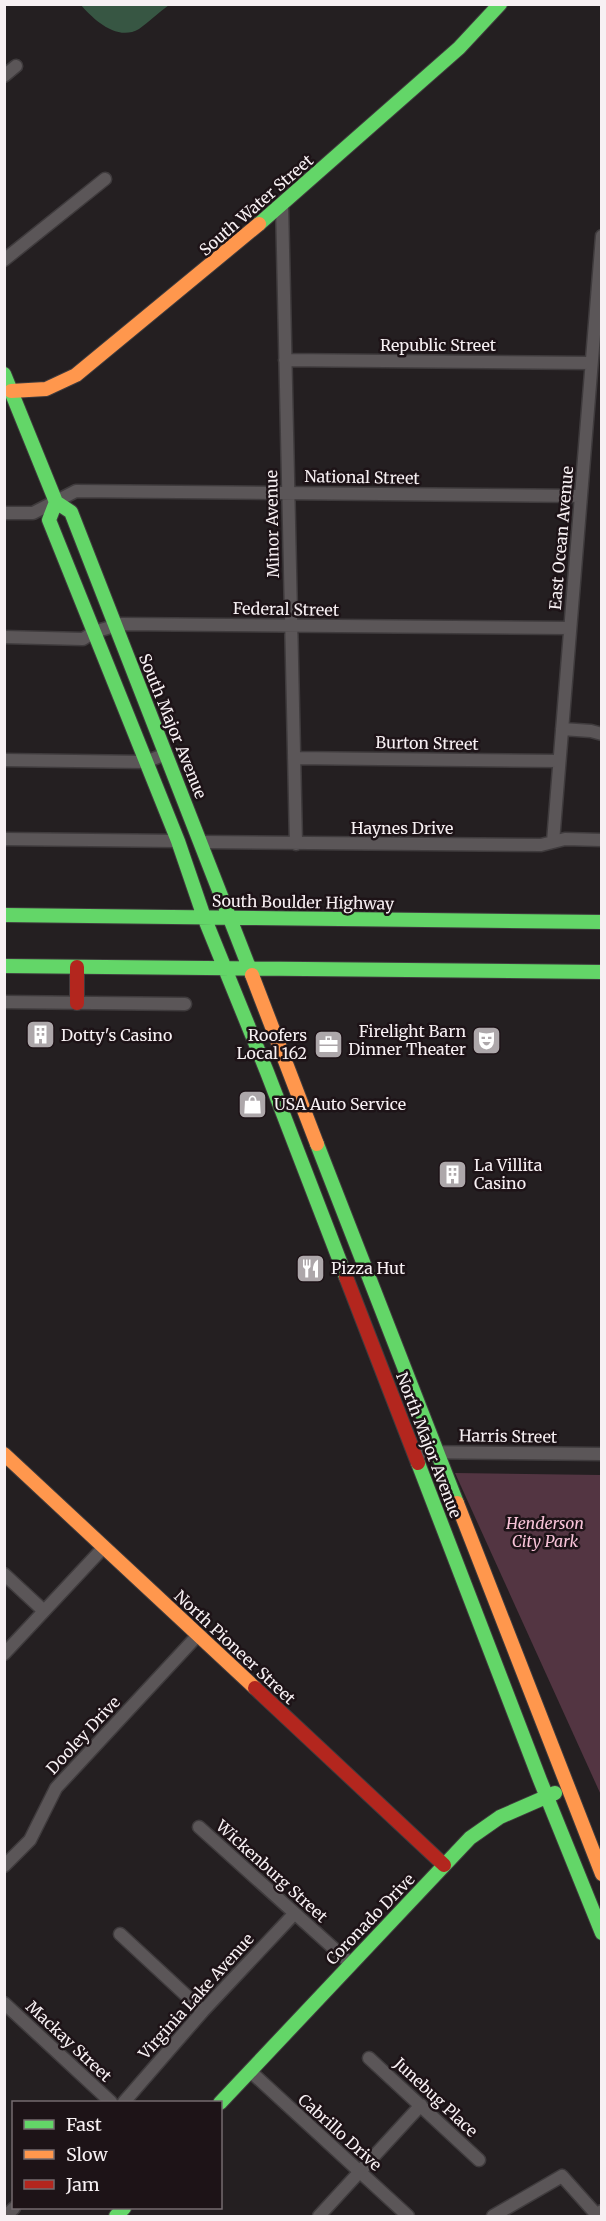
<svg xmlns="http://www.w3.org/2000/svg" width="606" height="2221" viewBox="0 0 606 2221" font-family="Merriweather,serif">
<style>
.green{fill:#533542}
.water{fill:#375643}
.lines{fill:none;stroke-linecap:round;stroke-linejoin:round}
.street-casing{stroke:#3f3b3d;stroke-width:15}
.fast-casing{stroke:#3f3b3d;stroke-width:16}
.slow-casing{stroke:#3f3b3d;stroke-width:16}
.jam-casing{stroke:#3f3b3d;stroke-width:16}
.street{stroke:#5b5658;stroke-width:12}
.fast{stroke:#63d668;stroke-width:14}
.slow{stroke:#ff974d;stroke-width:14}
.jam{stroke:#b3261e;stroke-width:14}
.labels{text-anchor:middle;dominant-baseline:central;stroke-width:5;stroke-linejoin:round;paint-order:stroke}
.street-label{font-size:16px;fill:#f7f0f3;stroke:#1d1317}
.poi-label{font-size:16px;fill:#f7f0f3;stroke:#1d1317;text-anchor:start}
.park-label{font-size:16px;font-style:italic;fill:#f8c3d8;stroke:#1d1317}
</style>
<rect width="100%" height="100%" fill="#241f21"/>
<path class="green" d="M 455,1473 L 601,1475 L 601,1795 Z"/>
<path class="water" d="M 81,5 L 169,5 C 159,12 149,22 139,29 C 117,42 93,19 81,5 Z"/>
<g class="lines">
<defs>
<path id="street" d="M 4,76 L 16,66
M 282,204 L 296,844
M 4,260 L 105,179
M 285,360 L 591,363
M 4,513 L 33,513 L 76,491 L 581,496
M 4,637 L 83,639 L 94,632 L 121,624 L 570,628
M 562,729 L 591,731 L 602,734
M 294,758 L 559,761
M 4,760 L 145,762 L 166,754
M 4,839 L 178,841
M 201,842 L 541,845 L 565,839 L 602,840
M 553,842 L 602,236
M 4,1002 L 185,1004
M 414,1452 L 602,1454
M 4,1574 L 44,1611
M 4,1654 L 104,1547
M 199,1827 L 350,1963
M 4,1866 L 30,1840 L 56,1788 L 198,1635
M 120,1934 L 203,2011
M 4,2003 L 111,2102
M 369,2058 L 479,2160
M 250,2071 L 408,2216
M 124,2102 L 203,2011 L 294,1914
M 6,2216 L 14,2208
M 319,2216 L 421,2105
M 493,2216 L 562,2176 L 596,2214 L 602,2211"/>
<path id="fast" d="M 259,224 L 459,48 L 500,4
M 4,374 L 56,502 L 71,512 L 252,975
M 56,502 L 49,520 L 178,841 L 204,917 L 267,1072 L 346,1277
M 4,915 L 602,922
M 4,966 L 602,972
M 317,1144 L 457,1503
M 418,1463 L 540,1780 L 602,1933
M 220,2103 L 470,1838 L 500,1817 L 555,1793
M 116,2216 L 124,2208"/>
<path id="slow" d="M 11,391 L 46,389 L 76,375 L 259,224
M 252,975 L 317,1144
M 4,1454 L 255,1688
M 457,1503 L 602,1874"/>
<path id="jam" d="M 77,967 L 77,1003
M 346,1277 L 418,1463
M 255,1688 L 444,1865"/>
</defs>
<use href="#street" class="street-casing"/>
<use href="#fast" class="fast-casing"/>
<use href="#slow" class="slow-casing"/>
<use href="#jam" class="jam-casing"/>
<use href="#street" class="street"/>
<use href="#fast" class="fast"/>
<use href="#slow" class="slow"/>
<use href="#jam" class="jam"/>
</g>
<defs>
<symbol id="building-square" viewBox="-11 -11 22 22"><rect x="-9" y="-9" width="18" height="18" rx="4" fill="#ada7aa" stroke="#1d1317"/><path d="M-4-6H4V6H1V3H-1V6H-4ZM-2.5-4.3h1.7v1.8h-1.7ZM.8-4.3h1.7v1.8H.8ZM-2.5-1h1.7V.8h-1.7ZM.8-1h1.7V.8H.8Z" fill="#fff"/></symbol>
<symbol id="theatre-square" viewBox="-11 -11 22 22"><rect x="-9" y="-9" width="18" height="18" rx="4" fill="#ada7aa" stroke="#1d1317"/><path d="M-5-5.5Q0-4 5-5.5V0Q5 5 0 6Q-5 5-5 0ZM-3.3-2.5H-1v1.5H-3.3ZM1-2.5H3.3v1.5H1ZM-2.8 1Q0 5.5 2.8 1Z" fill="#fff"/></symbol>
<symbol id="office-square" viewBox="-11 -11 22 22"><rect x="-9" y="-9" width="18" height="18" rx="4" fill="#ada7aa" stroke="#1d1317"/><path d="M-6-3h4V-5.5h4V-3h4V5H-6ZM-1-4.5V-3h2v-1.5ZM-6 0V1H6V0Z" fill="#fff"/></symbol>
<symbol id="shop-square" viewBox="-11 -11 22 22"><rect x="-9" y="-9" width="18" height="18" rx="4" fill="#ada7aa" stroke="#1d1317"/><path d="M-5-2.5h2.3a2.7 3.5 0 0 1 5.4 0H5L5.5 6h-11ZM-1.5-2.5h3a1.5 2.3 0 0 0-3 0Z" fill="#fff"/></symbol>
<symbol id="restaurant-square" viewBox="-11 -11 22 22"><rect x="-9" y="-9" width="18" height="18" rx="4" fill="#ada7aa" stroke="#1d1317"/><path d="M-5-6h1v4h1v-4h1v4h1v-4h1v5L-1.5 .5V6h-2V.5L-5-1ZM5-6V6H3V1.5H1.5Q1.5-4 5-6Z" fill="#fff"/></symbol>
</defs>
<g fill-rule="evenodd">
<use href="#building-square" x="24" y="1018" width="33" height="33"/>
<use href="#theatre-square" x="470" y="1024" width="33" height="33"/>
<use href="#office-square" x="312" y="1028" width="33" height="33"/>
<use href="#shop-square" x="236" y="1088" width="33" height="33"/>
<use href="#building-square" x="436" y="1158" width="33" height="33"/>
<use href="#restaurant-square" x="294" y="1252" width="33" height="33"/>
</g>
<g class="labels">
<g class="street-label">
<text transform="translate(256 205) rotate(-41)">South Water Street</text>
<text x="438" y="345">Republic Street</text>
<text transform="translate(362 477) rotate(1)">National Street</text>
<text transform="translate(272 524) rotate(-91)">Minor Avenue</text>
<text transform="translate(561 538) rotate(-85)">East Ocean Avenue</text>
<text transform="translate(286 609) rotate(1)">Federal Street</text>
<text transform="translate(173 726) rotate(68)">South Major Avenue</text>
<text transform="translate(427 743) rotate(1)">Burton Street</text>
<text x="402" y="828">Haynes Drive</text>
<text transform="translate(303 902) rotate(1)">South Boulder Highway</text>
<text transform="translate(508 1436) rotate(1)">Harris Street</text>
<text transform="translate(429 1445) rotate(69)">North Major Avenue</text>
<text transform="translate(235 1647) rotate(43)">North Pioneer Street</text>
<text transform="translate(83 1735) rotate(-47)">Dooley Drive</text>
<text transform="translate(272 1871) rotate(42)">Wickenburg Street</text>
<text transform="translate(370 1919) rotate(-46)">Coronado Drive</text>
<text transform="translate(196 1996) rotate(-48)">Virginia Lake Avenue</text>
<text transform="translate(69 2041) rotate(43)">Mackay Street</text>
<text transform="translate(436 2097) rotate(43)">Junebug Place</text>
<text transform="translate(340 2132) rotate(42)">Cabrillo Drive</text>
</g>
<g class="poi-label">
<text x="466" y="1031" text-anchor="end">Firelight Barn<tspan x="466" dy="18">Dinner Theater</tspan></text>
<text x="61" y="1035">Dotty's Casino</text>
<text x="307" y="1035" text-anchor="end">Roofers<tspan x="307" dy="18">Local 162</tspan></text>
<text x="274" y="1104">USA Auto Service</text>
<text x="474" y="1165">La Villita<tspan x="474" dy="18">Casino</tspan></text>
<text x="331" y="1268">Pizza Hut</text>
</g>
<g class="park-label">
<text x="545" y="1523">Henderson<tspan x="545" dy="18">City Park</tspan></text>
</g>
</g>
<rect width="606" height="2221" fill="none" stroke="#f7f0f3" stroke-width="12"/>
<rect x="12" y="2101" width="210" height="108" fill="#1d1317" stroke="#746b6f" stroke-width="1.5"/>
<rect x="24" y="2120" width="30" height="9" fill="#63d668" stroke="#746b6f" stroke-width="1.5"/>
<text x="66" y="2131" font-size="18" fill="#f7f0f3">Fast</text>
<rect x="24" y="2150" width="30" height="9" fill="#ff974d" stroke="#746b6f" stroke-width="1.5"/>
<text x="66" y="2161" font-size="18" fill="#f7f0f3">Slow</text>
<rect x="24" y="2180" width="30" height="9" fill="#b3261e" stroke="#746b6f" stroke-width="1.5"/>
<text x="66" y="2191" font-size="18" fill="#f7f0f3">Jam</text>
</svg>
